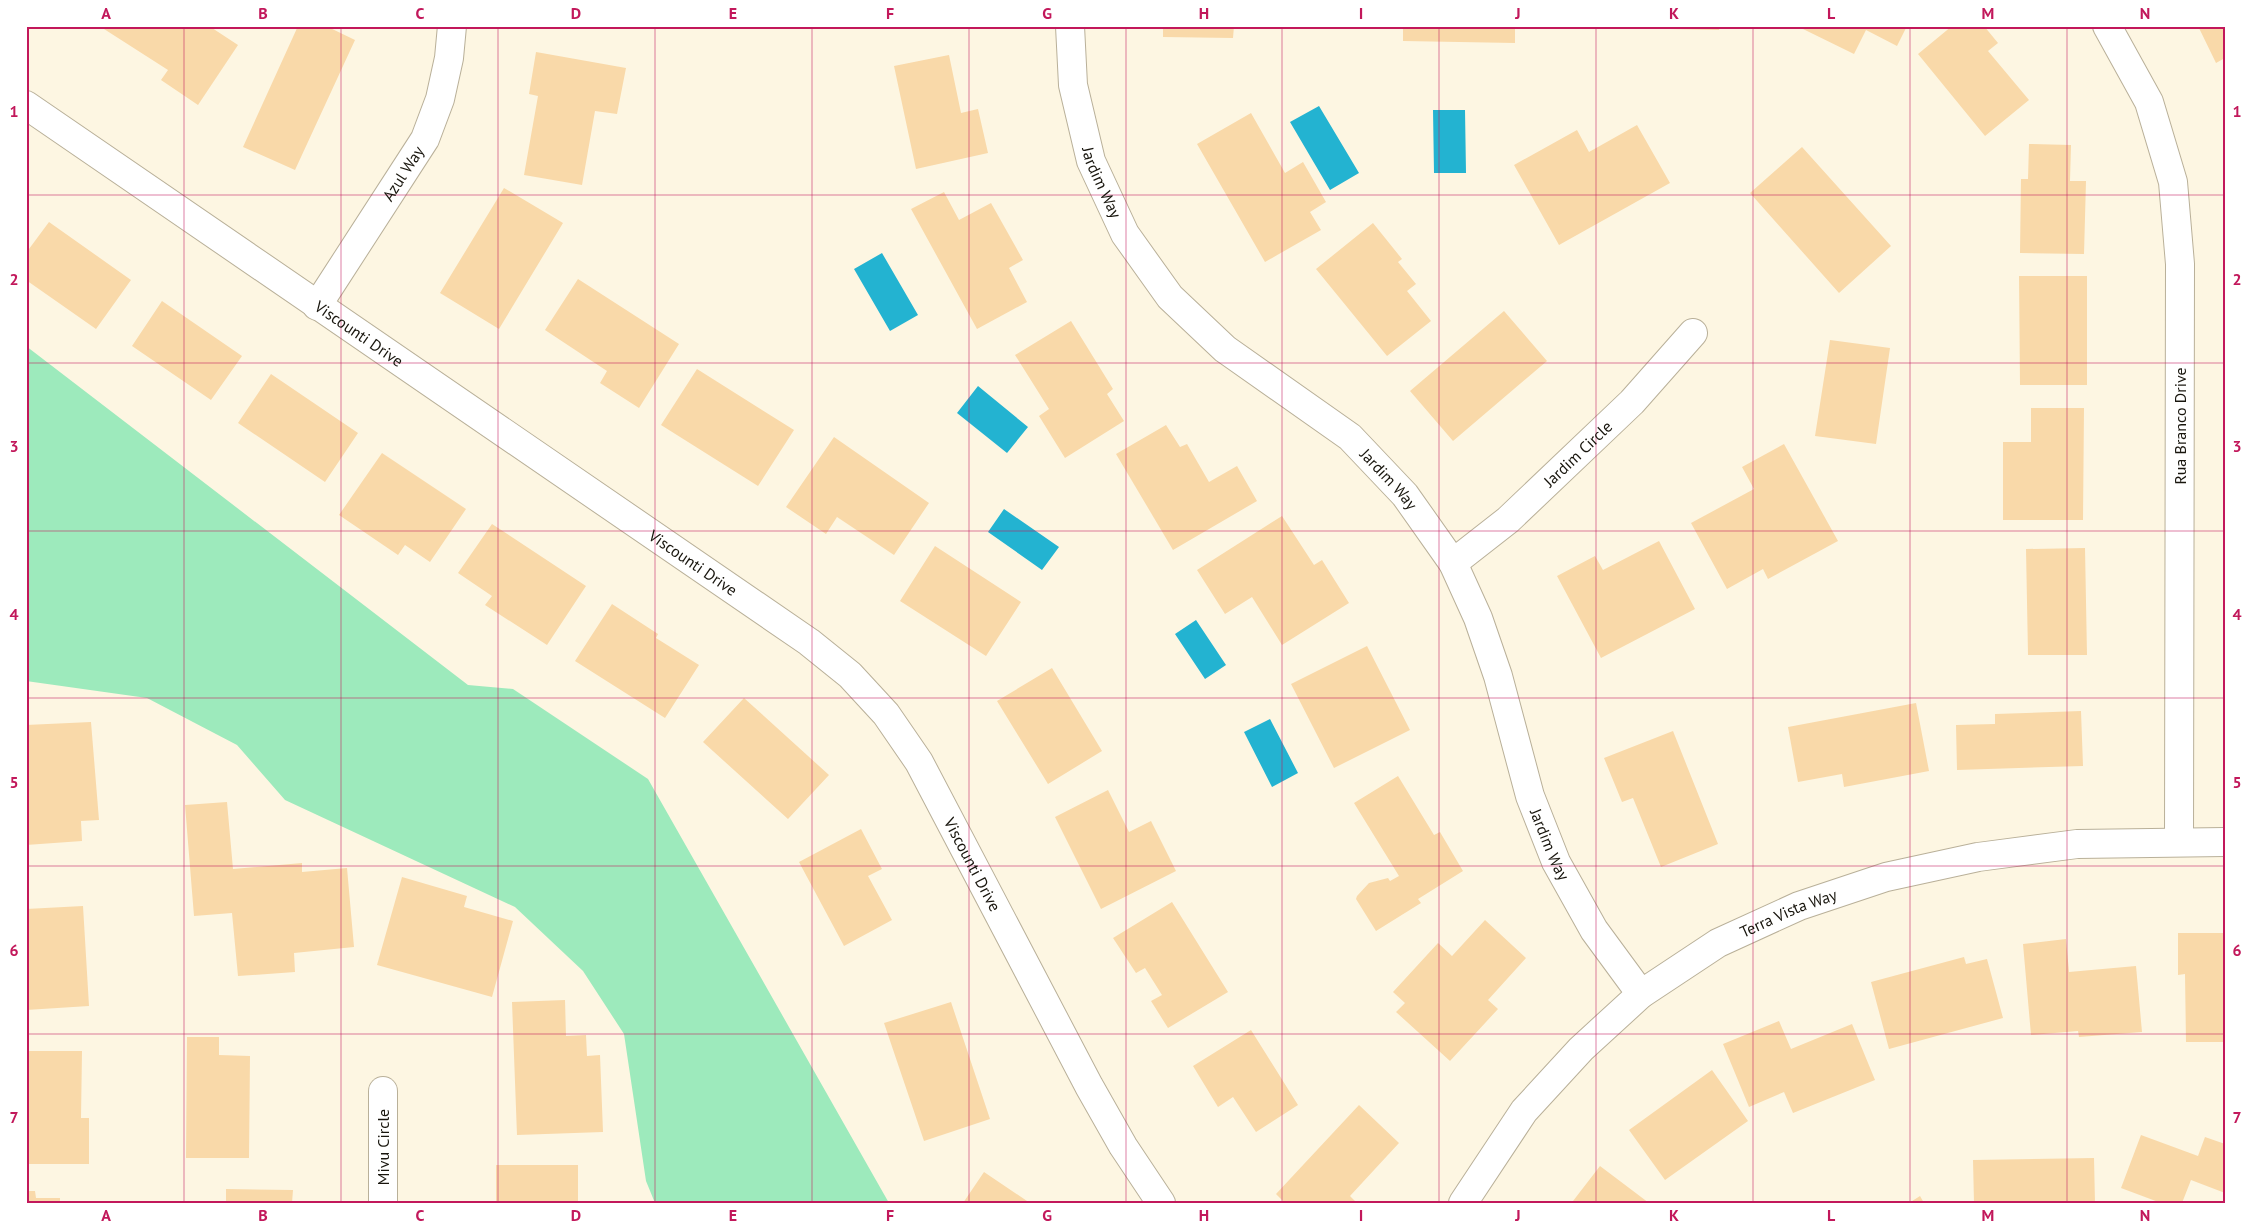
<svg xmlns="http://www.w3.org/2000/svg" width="2251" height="1229" viewBox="0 0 2251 1229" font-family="'PT Sans',sans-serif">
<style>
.green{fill:#9deabc}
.water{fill:#23b3d1}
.building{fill:#f9d9a9}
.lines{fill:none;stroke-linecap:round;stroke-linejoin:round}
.street-casing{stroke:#b9b099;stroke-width:30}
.street{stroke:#fff;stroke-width:28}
.grid{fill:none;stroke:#c2185b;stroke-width:1;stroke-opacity:0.55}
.labels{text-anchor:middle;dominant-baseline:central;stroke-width:5;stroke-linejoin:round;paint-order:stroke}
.street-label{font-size:16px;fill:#18150d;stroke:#fff}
.neatline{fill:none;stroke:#c2185b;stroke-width:2}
.grid-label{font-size:16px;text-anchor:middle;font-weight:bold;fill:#c2185b}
</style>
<rect width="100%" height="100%" fill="#fdf6e2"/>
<path class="green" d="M 26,346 L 468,685 L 513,689 L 648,779 L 889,1203 L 655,1203 L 646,1181 L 624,1034 L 583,971 L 515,907 L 285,800 L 237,745 L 147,698 L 26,681 Z"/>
<path class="water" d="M 1319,106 L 1359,173 L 1330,190 L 1290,122 Z
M 1433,110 L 1465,110 L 1466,173 L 1434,173 Z
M 882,253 L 918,315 L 890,331 L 854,269 Z
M 978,386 L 1028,427 L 1007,453 L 957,413 Z
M 1004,509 L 1059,547 L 1042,570 L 988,532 Z
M 1196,620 L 1226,665 L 1205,679 L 1175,634 Z
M 1270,719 L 1298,773 L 1272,787 L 1244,732 Z"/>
<path class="building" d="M 106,26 L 209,26 L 238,45 L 198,105 L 161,80 L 168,70 L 104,29 Z
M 298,26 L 326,26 L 355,40 L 295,170 L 243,147 Z
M 1163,26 L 1234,26 L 1233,38 L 1163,37 Z
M 1403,26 L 1515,26 L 1515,43 L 1403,41 Z
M 1670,26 L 1720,26 L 1719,30 L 1670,29 Z
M 1804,26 L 1907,26 L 1897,46 L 1866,30 L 1854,54 L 1803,29 Z
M 1952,26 L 1984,26 L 1998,43 L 1988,51 L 2029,100 L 1985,136 L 1918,54 Z
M 2198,26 L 2225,26 L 2225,58 L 2216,63 Z
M 536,52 L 626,68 L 617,114 L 595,111 L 582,185 L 524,175 L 538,96 L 529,94 Z
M 949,55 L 961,113 L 978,109 L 988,153 L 916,169 L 894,66 Z
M 1251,113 L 1285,173 L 1303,162 L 1326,202 L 1310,212 L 1321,230 L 1265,262 L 1197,144 Z
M 1637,125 L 1670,183 L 1559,245 L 1514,165 L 1577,130 L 1589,152 Z
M 2029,144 L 2071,145 L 2070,181 L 2086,181 L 2084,254 L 2020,253 L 2021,179 L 2028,179 Z
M 1802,147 L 1891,246 L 1839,293 L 1750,193 Z
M 504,188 L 563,223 L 499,329 L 440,293 Z
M 944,192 L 959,220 L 991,203 L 1023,260 L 1009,268 L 1027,302 L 977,329 L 911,209 Z
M 49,222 L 131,280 L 96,329 L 26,280 L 26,253 Z
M 1373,223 L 1402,259 L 1398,262 L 1416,284 L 1407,291 L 1431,321 L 1387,356 L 1316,269 Z
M 2019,276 L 2087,276 L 2087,385 L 2020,385 Z
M 578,279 L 679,344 L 639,408 L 600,383 L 607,371 L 545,330 Z
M 162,301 L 242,356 L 211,400 L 132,346 Z
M 1504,311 L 1547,361 L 1453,441 L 1410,391 Z
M 1071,321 L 1113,389 L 1107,394 L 1124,421 L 1065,458 L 1039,416 L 1049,409 L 1015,355 Z
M 1830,340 L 1890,348 L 1876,444 L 1815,436 Z
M 697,369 L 794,430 L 758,486 L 661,425 Z
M 271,374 L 358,433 L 325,482 L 238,423 Z
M 2031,408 L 2084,408 L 2083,520 L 2003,520 L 2003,442 L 2031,442 Z
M 1166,425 L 1180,447 L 1187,444 L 1209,482 L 1237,466 L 1257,501 L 1173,550 L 1116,454 Z
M 834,437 L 929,503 L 894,555 L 837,517 L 826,534 L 786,507 Z
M 1784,444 L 1838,541 L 1768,579 L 1763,569 L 1727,589 L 1691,523 L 1754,489 L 1742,467 Z
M 382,453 L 466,509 L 430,562 L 405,545 L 398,555 L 339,515 Z
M 1282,516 L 1314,565 L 1322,560 L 1349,603 L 1282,645 L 1252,597 L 1225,614 L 1197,570 Z
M 492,524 L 586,586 L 547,645 L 485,605 L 492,596 L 458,573 Z
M 1659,541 L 1695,609 L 1601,658 L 1557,576 L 1595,556 L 1603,570 Z
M 935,546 L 1021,602 L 986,656 L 900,601 Z
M 2085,548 L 2087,655 L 2028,655 L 2026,549 Z
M 612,604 L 658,634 L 656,638 L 699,665 L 665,718 L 575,661 Z
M 1367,646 L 1410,730 L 1334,768 L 1291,684 Z
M 1052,668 L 1102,751 L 1048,784 L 997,701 Z
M 744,698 L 829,775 L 788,819 L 703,742 Z
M 1916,703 L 1929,771 L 1844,787 L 1842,774 L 1798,782 L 1788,727 Z
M 2081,711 L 2083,766 L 1957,770 L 1956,725 L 1995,724 L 1995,714 Z
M 91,722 L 99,820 L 81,821 L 82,841 L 26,845 L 26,725 Z
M 1673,731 L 1718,844 L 1661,867 L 1633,798 L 1622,802 L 1604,758 Z
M 1398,776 L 1434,835 L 1440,832 L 1463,871 L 1418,899 L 1421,903 L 1376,931 L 1356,899 L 1357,896 L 1369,883 L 1388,878 L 1390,881 L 1399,876 L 1354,803 Z
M 1108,790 L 1129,832 L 1151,821 L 1176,871 L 1101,909 L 1055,817 Z
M 227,802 L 233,869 L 302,863 L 302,872 L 347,868 L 354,947 L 294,953 L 295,972 L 238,976 L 232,913 L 194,916 L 185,805 Z
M 861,829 L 882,869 L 868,876 L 892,920 L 844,946 L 799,862 Z
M 402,877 L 467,896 L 464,907 L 513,921 L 492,997 L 377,965 Z
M 1172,902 L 1228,992 L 1168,1028 L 1151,1001 L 1162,995 L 1145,968 L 1136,973 L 1113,938 Z
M 83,906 L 89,1006 L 26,1010 L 26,909 Z
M 1485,920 L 1526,958 L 1488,1000 L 1498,1009 L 1450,1061 L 1396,1012 L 1405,1003 L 1393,992 L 1438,943 L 1452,956 Z
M 2178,933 L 2225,933 L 2225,1042 L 2186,1042 L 2185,974 L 2178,975 Z
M 2066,939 L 2069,972 L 2136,966 L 2142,1032 L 2079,1037 L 2078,1031 L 2031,1035 L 2023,944 Z
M 1964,957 L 1966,964 L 1987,959 L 2003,1018 L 1889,1049 L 1871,982 Z
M 565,1000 L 566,1036 L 586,1035 L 587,1056 L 600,1055 L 603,1132 L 517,1135 L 512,1002 Z
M 951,1002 L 990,1119 L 924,1141 L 884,1023 Z
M 1779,1021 L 1791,1049 L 1852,1024 L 1875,1080 L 1793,1113 L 1784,1092 L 1749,1107 L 1723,1044 Z
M 1251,1030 L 1298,1105 L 1256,1132 L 1233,1097 L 1218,1107 L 1193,1066 Z
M 187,1037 L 219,1037 L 219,1055 L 250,1056 L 249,1158 L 186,1158 Z
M 26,1051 L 82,1051 L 81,1118 L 89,1118 L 89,1164 L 26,1164 Z
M 1712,1070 L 1748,1121 L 1665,1180 L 1629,1130 Z
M 1359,1105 L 1399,1143 L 1350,1196 L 1357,1203 L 1285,1203 L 1276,1194 Z
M 2141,1135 L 2198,1156 L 2205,1137 L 2225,1144 L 2225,1193 L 2191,1180 L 2182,1203 L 2161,1203 L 2121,1188 Z
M 2094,1158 L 2095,1203 L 1974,1203 L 1973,1160 Z
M 496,1165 L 578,1165 L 578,1203 L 496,1203 Z
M 1600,1166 L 1649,1203 L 1575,1203 L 1573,1201 Z
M 984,1172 L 1030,1203 L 963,1203 Z
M 226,1189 L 293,1190 L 292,1203 L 226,1203 Z
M 26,1191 L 35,1191 L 36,1198 L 60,1198 L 60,1203 L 26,1203 Z
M 1920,1196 L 1924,1203 L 1909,1203 Z"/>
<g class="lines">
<defs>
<g id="street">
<path id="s1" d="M 1070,26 L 1073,85 L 1091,161 L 1125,234 L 1170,297 L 1225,349 L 1350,437 L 1405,495 L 1453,563 L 1478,618 L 1498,676 L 1530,796 L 1556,862 L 1594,930 L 1641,994"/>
<path d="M 2107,26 L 2149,102 L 2173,182 L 2180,264 L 2179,841"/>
<path id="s2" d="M 26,105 L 809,642 L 850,675 L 886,714 L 919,762 L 1089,1086 L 1123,1146 L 1161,1203"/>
<path id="s3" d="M 317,306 L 425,139 L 440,99 L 449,58 L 452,26"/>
<path id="s4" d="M 1453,563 L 1508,520 L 1632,402 L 1693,333"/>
<path d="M 383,1203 L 383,1091"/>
<path id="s5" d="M 1463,1203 L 1524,1111 L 1581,1049 L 1641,994 L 1718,943 L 1799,906 L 1886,877 L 1978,857 L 2077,844 L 2225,842"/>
</g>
</defs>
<use href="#street" class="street-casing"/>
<use href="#street" class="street"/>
</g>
<path class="grid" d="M 184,26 L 184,1203M 341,26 L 341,1203M 498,26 L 498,1203M 655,26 L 655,1203M 812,26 L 812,1203M 969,26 L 969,1203M 1126,26 L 1126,1203M 1282,26 L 1282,1203M 1439,26 L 1439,1203M 1596,26 L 1596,1203M 1753,26 L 1753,1203M 1910,26 L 1910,1203M 2067,26 L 2067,1203M 26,195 L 2225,195M 26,363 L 2225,363M 26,531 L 2225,531M 26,698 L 2225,698M 26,866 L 2225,866M 26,1034 L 2225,1034"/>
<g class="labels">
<g class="street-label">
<text stroke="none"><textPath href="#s3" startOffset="158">Azul Way</textPath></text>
<text stroke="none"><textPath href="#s1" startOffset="161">Jardim Way</textPath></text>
<text stroke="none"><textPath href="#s2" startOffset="404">Viscounti Drive</textPath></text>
<text transform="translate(2180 426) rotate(-90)">Rua Branco Drive</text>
<text stroke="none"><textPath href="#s4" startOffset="166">Jardim Circle</textPath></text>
<text stroke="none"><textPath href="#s1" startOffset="581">Jardim Way</textPath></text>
<text stroke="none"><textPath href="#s2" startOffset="809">Viscounti Drive</textPath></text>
<text stroke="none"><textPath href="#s1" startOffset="985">Jardim Way</textPath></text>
<text stroke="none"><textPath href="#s2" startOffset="1229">Viscounti Drive</textPath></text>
<text stroke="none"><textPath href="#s5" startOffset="445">Terra Vista Way</textPath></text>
<text transform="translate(383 1147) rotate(-90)">Mivu Circle</text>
</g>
</g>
<rect width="2251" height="1229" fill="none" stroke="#ffffff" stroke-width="55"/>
<rect x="28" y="28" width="2196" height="1174" class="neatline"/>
<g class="grid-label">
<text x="106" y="19">A</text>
<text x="263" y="19">B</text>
<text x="420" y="19">C</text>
<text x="576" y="19">D</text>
<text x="733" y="19">E</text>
<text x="890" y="19">F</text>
<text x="1047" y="19">G</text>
<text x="1204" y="19">H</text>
<text x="1361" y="19">I</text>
<text x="1518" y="19">J</text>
<text x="1674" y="19">K</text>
<text x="1831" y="19">L</text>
<text x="1988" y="19">M</text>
<text x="2145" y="19">N</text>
<text x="14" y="117">1</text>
<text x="2237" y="117">1</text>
<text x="14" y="285">2</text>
<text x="2237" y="285">2</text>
<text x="14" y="452">3</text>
<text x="2237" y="452">3</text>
<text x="14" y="620">4</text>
<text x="2237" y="620">4</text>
<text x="14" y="788">5</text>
<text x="2237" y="788">5</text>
<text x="14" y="956">6</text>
<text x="2237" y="956">6</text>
<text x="14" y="1123">7</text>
<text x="2237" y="1123">7</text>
<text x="106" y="1221">A</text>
<text x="263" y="1221">B</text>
<text x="420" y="1221">C</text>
<text x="576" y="1221">D</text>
<text x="733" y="1221">E</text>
<text x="890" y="1221">F</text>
<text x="1047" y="1221">G</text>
<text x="1204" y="1221">H</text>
<text x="1361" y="1221">I</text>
<text x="1518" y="1221">J</text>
<text x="1674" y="1221">K</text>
<text x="1831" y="1221">L</text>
<text x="1988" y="1221">M</text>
<text x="2145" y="1221">N</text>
</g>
</svg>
